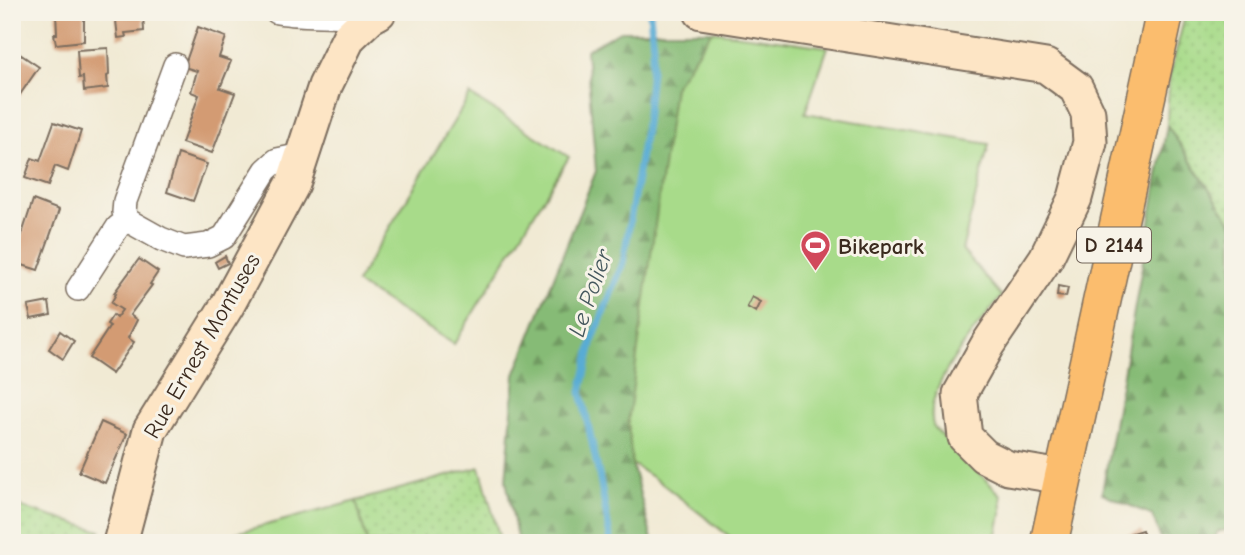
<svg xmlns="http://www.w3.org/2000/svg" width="1245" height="555" viewBox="0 0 1245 555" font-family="'Comic Neue',sans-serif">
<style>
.grass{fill:url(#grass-dots);stroke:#728254;stroke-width:2}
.forest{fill:url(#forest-firs);stroke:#60724a;stroke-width:2}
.garden{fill:#a8db8a;stroke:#728254;stroke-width:2}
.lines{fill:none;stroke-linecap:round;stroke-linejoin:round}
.stream{stroke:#58acd4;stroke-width:7}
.building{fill:#d39b73}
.street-casing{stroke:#7b6d5e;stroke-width:26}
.secondary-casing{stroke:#7b6d5e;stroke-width:37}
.primary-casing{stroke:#7b6d5e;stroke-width:40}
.street{stroke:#fff;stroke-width:23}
.secondary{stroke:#fde5c5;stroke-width:33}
.primary{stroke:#fbbd6e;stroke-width:37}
.labels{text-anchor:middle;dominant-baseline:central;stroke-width:6;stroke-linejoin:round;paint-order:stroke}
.shield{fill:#f7f3e8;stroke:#73665b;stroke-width:2}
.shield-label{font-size:21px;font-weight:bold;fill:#3b2a1e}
.poi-label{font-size:23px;font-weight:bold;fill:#3b2a1e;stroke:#f7f3e8;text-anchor:start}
.street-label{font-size:23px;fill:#3b2a1e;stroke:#f7f3e8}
.water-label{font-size:24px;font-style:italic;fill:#45585e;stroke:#f7f3e8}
</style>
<defs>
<pattern id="grass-dots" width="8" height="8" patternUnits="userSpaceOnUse" patternTransform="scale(1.75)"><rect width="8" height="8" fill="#a8db8a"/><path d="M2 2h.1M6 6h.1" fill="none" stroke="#92bc77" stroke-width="1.8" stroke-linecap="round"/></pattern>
<pattern id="forest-firs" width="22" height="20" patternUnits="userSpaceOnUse" patternTransform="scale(1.75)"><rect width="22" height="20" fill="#86bb76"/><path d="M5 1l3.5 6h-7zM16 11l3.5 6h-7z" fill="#6f9860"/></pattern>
</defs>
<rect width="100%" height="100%" fill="#f7f3e8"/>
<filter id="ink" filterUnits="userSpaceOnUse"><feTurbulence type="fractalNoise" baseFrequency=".0143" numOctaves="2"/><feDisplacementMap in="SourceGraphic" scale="14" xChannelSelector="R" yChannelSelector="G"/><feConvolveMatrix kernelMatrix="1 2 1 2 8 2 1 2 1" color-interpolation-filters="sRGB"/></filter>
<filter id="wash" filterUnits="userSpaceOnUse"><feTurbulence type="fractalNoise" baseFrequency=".00686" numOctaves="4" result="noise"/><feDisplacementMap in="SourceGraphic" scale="28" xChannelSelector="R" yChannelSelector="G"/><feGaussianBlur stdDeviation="1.57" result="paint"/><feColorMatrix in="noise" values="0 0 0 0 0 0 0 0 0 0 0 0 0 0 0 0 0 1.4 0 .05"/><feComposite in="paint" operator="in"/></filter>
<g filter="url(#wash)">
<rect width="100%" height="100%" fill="#f1ead4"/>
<path class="grass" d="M 1186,12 L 1233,12 L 1233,225 L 1167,125 L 1169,79 Z
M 480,467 L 501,543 L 367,543 L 356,501 Z
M 12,501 L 23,508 L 101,531 L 99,543 L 12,543 Z"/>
<path class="forest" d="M 620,31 L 712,31 L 674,87 L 632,464 L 653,543 L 518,543 L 506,480 L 515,375 L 596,171 L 586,50 Z
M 1167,125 L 1233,225 L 1233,528 L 1217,532 L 1214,543 L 1162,543 L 1153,516 L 1102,493 Z"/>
<path class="garden" d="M 712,31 L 828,47 L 805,113 L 989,144 L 962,250 L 1002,296 C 979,325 919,390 934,428 L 1001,495 L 1002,510 L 995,543 L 738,543 L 661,483 L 632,464 L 628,422 L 674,87 Z
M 470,95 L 569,157 L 454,344 L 356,283 Z
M 356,501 L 367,543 L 239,543 L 236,533 Z"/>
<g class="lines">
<path class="stream" d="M 611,543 L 601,484 L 581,392 L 593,339 L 623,263 L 646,123 L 653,47 L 650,12"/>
</g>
<g id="blocks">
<path class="building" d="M 56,12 L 84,12 L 84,41 L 56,44 L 54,34 L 57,34 Z
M 115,12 L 143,13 L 144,31 L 125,33 L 126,37 L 118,38 Z
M 198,27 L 226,37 L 219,57 L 231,61 L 220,88 L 235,93 L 212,153 L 182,143 L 199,95 L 191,92 L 197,71 L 184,67 Z
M 108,48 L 109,75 L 107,76 L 108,88 L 84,91 L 83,77 L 79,78 L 77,50 Z
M 17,52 L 39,67 L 12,106 L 12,58 Z
M 54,122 L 81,131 L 68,171 L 55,166 L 48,186 L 25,178 L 32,158 L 40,161 Z
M 178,154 L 207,164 L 193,201 L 167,192 Z
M 33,200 L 59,210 L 38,270 L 13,262 Z
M 225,256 L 228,263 L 218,268 L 215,262 Z
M 139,259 L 158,272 L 150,284 L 152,285 L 130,315 L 137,320 L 128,338 L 134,342 L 112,374 L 89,358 L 110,326 L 107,324 L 113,315 L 116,318 L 122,310 L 111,303 L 116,294 L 114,293 Z
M 17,279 L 21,297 L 12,300 L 12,280 Z
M 1058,286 L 1068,288 L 1066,297 L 1057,296 Z
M 752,297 L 761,302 L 756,312 L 747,307 Z
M 49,302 L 51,315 L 31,319 L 28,306 Z
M 60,331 L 74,341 L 63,359 L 49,349 Z
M 101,422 L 127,434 L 105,483 L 79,472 Z
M 1142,530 L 1146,543 L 1121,543 L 1119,537 Z"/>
</g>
</g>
<g filter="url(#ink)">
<use href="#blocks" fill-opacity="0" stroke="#7b6d5e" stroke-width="2"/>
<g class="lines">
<defs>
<path id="street" d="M 277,12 C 308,17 338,14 370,17
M 175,65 L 125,201 L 124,212 L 127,220 L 161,239 L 184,248 L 208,245 L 224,237 L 266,170 L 277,160 L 302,155
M 78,289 L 118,227 L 127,220"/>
<path id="secondary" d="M 701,12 L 1046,66 L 1076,88 L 1088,113 L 1090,142 L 1075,198 L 1046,258 L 988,344 L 960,394 L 965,437 L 984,456 L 1008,468 L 1062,477
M 120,543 L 150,430 L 227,306 L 293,184 L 325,86 L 349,37 L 370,17 L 379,12"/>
<path id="primary" d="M 1049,543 L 1165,12"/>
</defs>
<use href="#street" class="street-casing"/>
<use href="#secondary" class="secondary-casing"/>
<use href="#primary" class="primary-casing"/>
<use href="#street" class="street"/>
<use href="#secondary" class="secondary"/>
<use href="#primary" class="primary"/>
</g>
</g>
<defs>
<symbol id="stadium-pin" viewBox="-11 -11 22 30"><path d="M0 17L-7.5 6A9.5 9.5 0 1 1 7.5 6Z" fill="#d1495b" stroke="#f7f3e8"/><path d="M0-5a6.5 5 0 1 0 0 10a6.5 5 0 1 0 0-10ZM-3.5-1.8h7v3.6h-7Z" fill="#fff"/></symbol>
</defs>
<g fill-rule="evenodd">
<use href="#stadium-pin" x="798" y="228" width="35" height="47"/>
</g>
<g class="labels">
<rect class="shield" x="1077" y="227.5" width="74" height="35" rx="5"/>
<g class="shield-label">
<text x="1114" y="245">D 2144</text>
</g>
<g class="poi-label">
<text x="838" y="246">Bikepark</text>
</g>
<g class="street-label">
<text transform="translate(202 346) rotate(-60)">Rue Ernest Montuses</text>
</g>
<g class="water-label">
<text transform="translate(590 293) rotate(-71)">Le Polier</text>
</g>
</g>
<rect width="1245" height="555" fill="none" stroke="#f7f3e8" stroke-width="42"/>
</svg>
